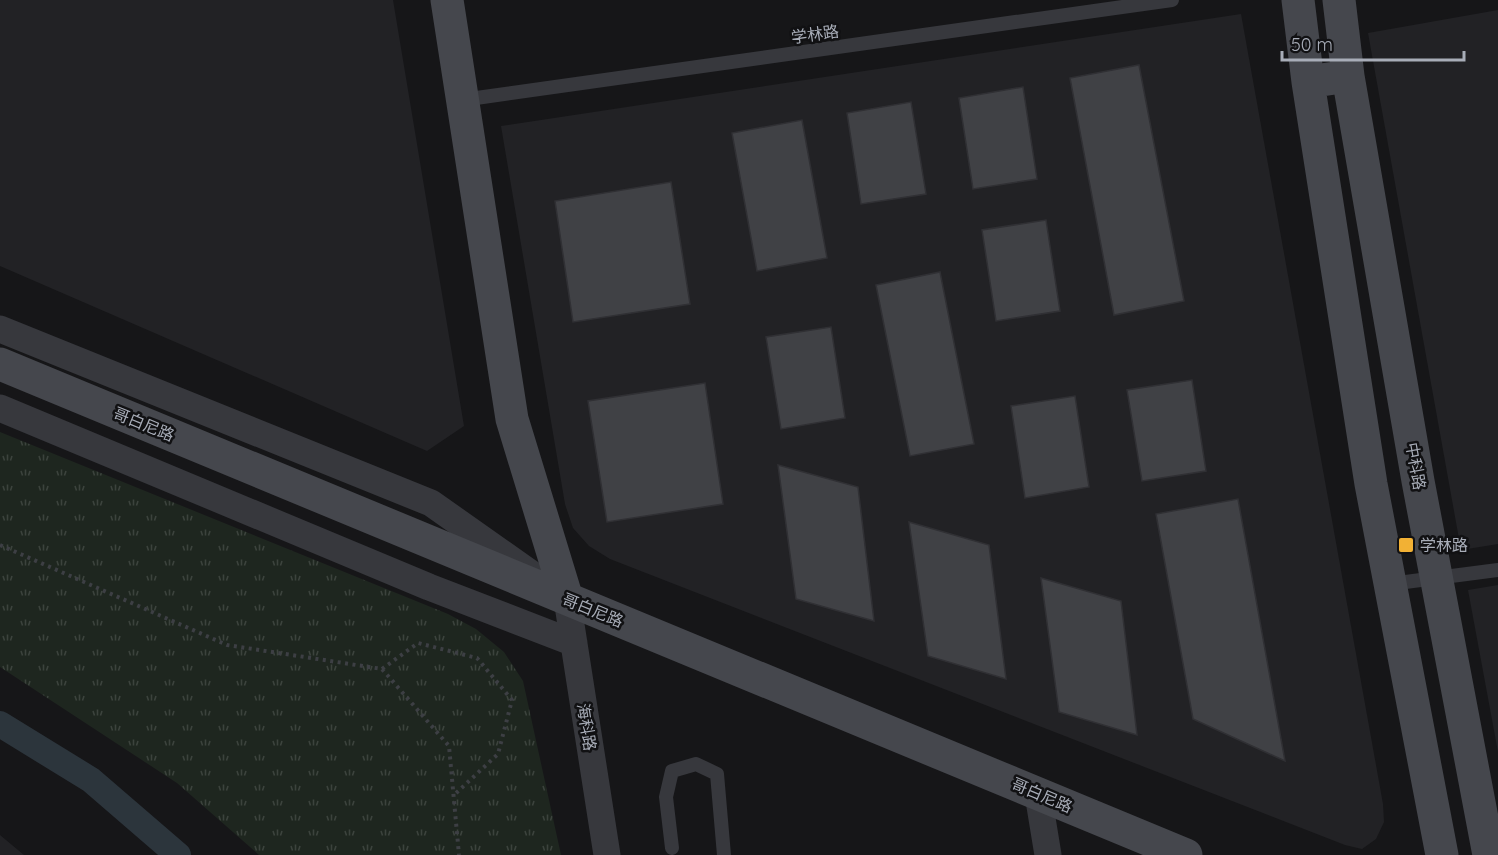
<svg xmlns="http://www.w3.org/2000/svg" width="1498" height="855" viewBox="0 0 1498 855" font-family="Quicksand,'Noto Sans SC',sans-serif">
<style>
.built{fill:#222225}
.grass{fill:url(#grass-tufts)}
.lines{fill:none;stroke-linecap:round;stroke-linejoin:round}
.canal{stroke:#2c353c;stroke-width:26}
.building{fill:#404145;stroke:#303034;stroke-width:1.5}
.path{stroke:#3d3f44;stroke-width:4;stroke-dasharray:3 4.5;stroke-linecap:butt}
.lane{stroke:#37383d;stroke-width:14}
.street{stroke:#37383d;stroke-width:27}
.secondary{stroke:#45474d;stroke-width:33}
.poi-dot{fill:#f2b134;stroke:#111113;stroke-width:2}
.labels{text-anchor:middle;dominant-baseline:central;stroke-width:5;stroke-linejoin:round;paint-order:stroke}
.street-label{font-size:16px;fill:#a8adb8;stroke:#111113}
.poi-label{font-size:16px;fill:#a8adb8;stroke:#111113;text-anchor:start}
</style>
<defs>
<pattern id="grass-tufts" width="24" height="20" patternUnits="userSpaceOnUse" patternTransform="scale(1.5)"><rect width="24" height="20" fill="#1e261f"/><path d="M3 7l-1-3M5 7V3M7 7l1-3M15 17l-1-3M17 17v-4M19 17l1-3" fill="none" stroke="#3c433d"/></pattern>
</defs>
<rect width="100%" height="100%" fill="#161618"/>
<path class="built" d="M 0,0 L 393,0 L 464,426 L 427,451 L 0,266 Z
M 1498,10 L 1498,544 L 1461,550 L 1368,33 Z
M 1241,14 L 1383,804 L 1384,822 L 1376,839 L 1362,849 L 1345,845 L 610,559 L 589,546 L 573,528 L 565,504 L 501,126 Z
M 1498,585 L 1498,752 L 1468,590 Z
M 0,835 L 24,855 L 0,855 Z"/>
<path class="grass" d="M 0,432 L 448,614 L 476,629 L 504,652 L 523,681 L 561,855 L 259,855 L 177,783 L 0,667 Z"/>
<g class="lines">
<path class="canal" d="M 0,724 L 91,780 L 178,855"/>
</g>
<path class="building" d="M 1139,65 L 1184,301 L 1114,315 L 1070,78 Z
M 1023,87 L 1037,179 L 973,189 L 959,98 Z
M 911,102 L 926,194 L 861,204 L 847,113 Z
M 802,120 L 827,258 L 757,271 L 732,133 Z
M 671,182 L 690,304 L 573,322 L 555,201 Z
M 1046,220 L 1060,311 L 996,321 L 982,230 Z
M 940,272 L 974,444 L 910,456 L 876,285 Z
M 831,327 L 845,418 L 781,429 L 766,337 Z
M 1192,380 L 1206,471 L 1142,481 L 1127,390 Z
M 705,383 L 723,504 L 607,522 L 588,401 Z
M 1075,396 L 1089,487 L 1025,498 L 1011,406 Z
M 778,465 L 858,487 L 874,621 L 796,599 Z
M 1238,499 L 1285,761 L 1193,719 L 1156,514 Z
M 909,522 L 989,545 L 1006,679 L 928,656 Z
M 1041,578 L 1121,601 L 1137,735 L 1059,712 Z"/>
<g class="lines">
<path class="path" d="M 0,545 L 227,645 L 382,669 L 449,746 L 459,855
M 382,669 L 418,643 L 477,658 L 512,700 L 498,754 L 453,796"/>
<path class="lane" d="M 462,100 L 1172,0
M 1390,584 L 1498,570
M 672,848 L 666,797 L 672,771 L 696,764 L 717,774 L 724,855"/>
<path class="street" d="M 0,329 L 431,503 L 567,599 L 607,855
M 0,408 L 429,587 L 574,643
M 1038,794 L 1048,855"/>
<path class="secondary" d="M 447,0 L 512,419 L 567,599
M 1298,0 L 1308,82
M 1339,0 L 1348,76
M 0,364 L 1186,855
M 1442,855 L 1371,484 L 1308,82 L 1348,76 L 1418,481 L 1489,855"/>
</g>
<rect class="poi-dot" x="1398" y="537" width="16" height="16" rx="3"/>
<g class="labels">
<g class="street-label">
<text transform="translate(815 34) rotate(-8)">学林路</text>
<text transform="translate(144 424) rotate(22)">哥白尼路</text>
<text transform="translate(1416 466) rotate(80)">中科路</text>
<text transform="translate(593 610) rotate(22)">哥白尼路</text>
<text transform="translate(587 727) rotate(81)">海科路</text>
<text transform="translate(1042 795) rotate(23)">哥白尼路</text>
</g>
<g class="poi-label">
<text x="1420" y="545">学林路</text>
</g>
</g>
<path d="M1282 51v9h182v-9" fill="none" stroke="#a8adb8" stroke-width="3"/>
<text x="1291" y="51" font-size="18" fill="#a8adb8" stroke="#111113" stroke-width="4.5" paint-order="stroke">50 m</text>
</svg>
